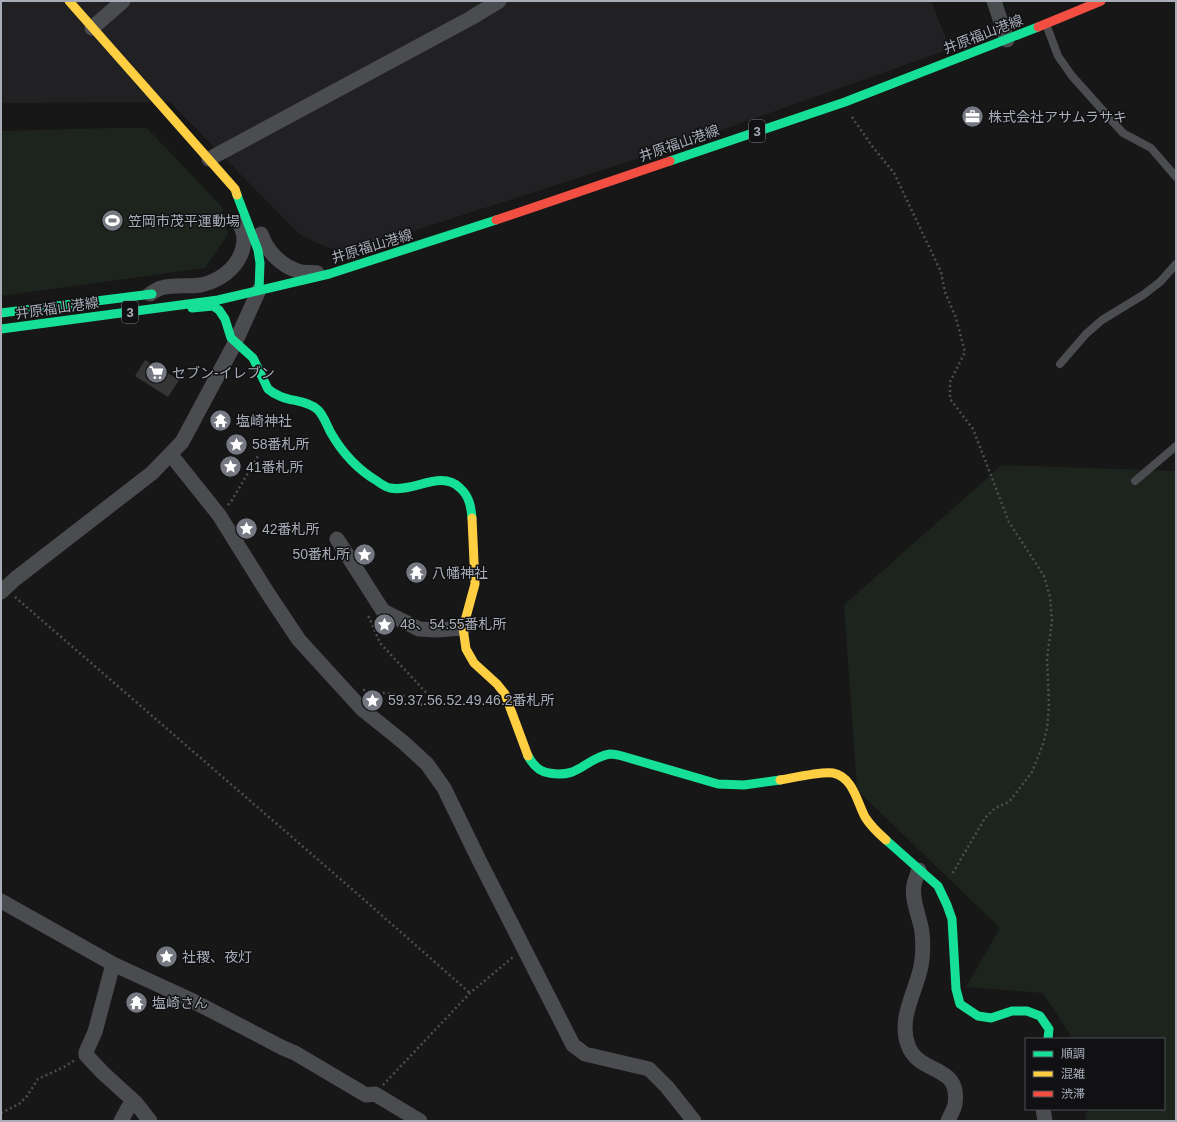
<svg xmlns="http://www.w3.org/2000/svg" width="1177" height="1122" viewBox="0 0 1177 1122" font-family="Arial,'Noto Sans JP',sans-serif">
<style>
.built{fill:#212123}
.green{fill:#1d241e}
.building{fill:#353536}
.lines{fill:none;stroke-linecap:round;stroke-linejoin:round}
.path{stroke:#4d4e52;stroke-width:2.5;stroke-dasharray:2 3;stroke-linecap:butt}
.lane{stroke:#4b4c50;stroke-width:8}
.street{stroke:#4b4c50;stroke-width:15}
.fast{stroke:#16e098;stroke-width:9}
.slow{stroke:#ffcf43;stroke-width:9}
.jam{stroke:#f24e42;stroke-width:9}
.labels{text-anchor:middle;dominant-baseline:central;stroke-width:3;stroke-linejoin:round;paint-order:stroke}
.shield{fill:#111113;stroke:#7b7e86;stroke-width:1}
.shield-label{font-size:13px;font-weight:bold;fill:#a8adb8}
.street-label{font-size:14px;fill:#a8adb8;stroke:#111113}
.poi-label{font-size:14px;fill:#a8adb8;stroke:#111113;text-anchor:start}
</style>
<rect width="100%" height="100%" fill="#171717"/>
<path class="built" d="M 1,1 L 931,1 L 950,49 L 677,146 L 348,252 L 324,246 L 300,235 L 170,102 L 1,103 Z"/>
<path class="green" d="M 114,128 L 147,128 L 222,207 L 228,234 L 205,268 L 1,296 L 1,131 Z
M 1002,465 L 1176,471 L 1176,1121 L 1085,1121 L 1087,1109 L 1164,1109 L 1164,1039 L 1073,1039 L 1043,993 L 966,987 L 1000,928 L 857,790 L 844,605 Z"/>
<path class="building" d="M 145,360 L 179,380 L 168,397 L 135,376 Z"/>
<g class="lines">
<path class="path" d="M 852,117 L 872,146 L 894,173 L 941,272 L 945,292 L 956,318 L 965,352 L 950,382 L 950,399 L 973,429 L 1009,522 L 1044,576 L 1050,597 L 1052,621 L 1047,658 L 1049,704 L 1047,728 L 1043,744 L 1032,772 L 1009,802 L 995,808 L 985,818 L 951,876
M 228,505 L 232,500 L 258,456
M 15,597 L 353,890 L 470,993
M 363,690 L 405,696 L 424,706 L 433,700 L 380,643 L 368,615
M 383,1085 L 470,993 L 513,957
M 1,1113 L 19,1104 L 27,1096 L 38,1079 L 64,1067 L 75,1060"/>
<path class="lane" d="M 1046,24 L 1058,56 L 1072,76 L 1123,133 L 1151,148 L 1176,177
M 1060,364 L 1086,334 L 1102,320 L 1143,295 L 1160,282 L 1176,264
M 1135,481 L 1176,446"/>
<path class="street" d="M 994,1 L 1007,40
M 92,28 L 123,1
M 209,159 L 471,18 L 499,1
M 261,234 C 267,251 280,265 298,271 C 304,273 311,272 317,273
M 150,294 C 153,292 157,289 161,288 C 173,284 188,287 201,285 C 224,280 245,262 244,236 C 243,232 241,226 239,222
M 171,455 L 219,515 L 267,592 L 299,640 L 362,709 L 403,742 L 427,764 L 444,788 L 479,860 L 573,1045 L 585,1054 L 649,1069 L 667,1087 L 694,1121
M 337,539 L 383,611 L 419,629 L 436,630 L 463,628
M 1,592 L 15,579 L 152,473 L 182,442 L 235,343 L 259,290
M 919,870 C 917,875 915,880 914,885 C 911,900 920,917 922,932 C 923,942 923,956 921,966 C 916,992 898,1018 908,1045 C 919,1076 961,1063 955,1104 C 954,1110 950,1116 948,1121
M 1,901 L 113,964 L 95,1032 L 86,1052 L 86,1055 L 103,1073 L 135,1102 L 150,1121
M 113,964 L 191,1000 L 283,1048 L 295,1053 L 366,1095 L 375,1094 L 420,1121
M 1043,1109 L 1045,1121
M 121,1121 L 128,1108 L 135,1102"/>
<path class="fast" d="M 670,161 L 845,102 L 1038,27
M 237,195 L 258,250 L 260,263 L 259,290
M 192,308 L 213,306 L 219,310 L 225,319 L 231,338 L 253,358 L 268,389 C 284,403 305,398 318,410 C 324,416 327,426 331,433 C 343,454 357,469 377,481 C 381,484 386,487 390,488 C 413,493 441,469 460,488 C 469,496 471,506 472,518
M 1,313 L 152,294
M 1,329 L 218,300 L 329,274 L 496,220
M 528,756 C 533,765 539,772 549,773 C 580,779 585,758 610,754 C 614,754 618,755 622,756 L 718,784 L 744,785 L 780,780
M 886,840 L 938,886 L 947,905 L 952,919 L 956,989 L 960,1004 L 978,1016 L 991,1018 L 1012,1011 L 1027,1011 L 1040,1016 L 1049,1029 L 1048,1039"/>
<path class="slow" d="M 69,1 L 235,189 L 237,195
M 472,518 L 475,584 L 463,628 L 466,649 L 474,663 L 497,684 L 505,694 L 528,756
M 780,780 C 792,778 822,771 833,773 C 853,777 857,802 865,817 C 870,825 878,833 886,840"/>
<path class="jam" d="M 1038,27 L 1101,1
M 496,220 L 670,161"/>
</g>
<defs>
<symbol id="office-disc" viewBox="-11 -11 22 22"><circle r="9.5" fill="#757880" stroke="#111113"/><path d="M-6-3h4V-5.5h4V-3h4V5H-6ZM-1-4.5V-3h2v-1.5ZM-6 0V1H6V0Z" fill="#fff"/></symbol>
<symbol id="stadium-disc" viewBox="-11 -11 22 22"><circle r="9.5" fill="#757880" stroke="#111113"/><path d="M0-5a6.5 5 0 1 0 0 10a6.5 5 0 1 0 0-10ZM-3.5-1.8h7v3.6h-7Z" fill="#fff"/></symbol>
<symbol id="supermarket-disc" viewBox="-11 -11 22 22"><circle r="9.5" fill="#757880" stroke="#111113"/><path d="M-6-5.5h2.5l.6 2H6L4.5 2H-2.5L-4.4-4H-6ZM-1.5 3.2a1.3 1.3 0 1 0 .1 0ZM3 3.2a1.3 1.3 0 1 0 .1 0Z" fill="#fff"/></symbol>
<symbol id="temple-disc" viewBox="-11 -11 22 22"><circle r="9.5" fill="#757880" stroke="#111113"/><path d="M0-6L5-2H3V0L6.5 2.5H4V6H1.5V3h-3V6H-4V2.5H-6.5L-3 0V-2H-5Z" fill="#fff"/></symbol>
<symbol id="sight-disc" viewBox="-11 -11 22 22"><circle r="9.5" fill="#757880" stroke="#111113"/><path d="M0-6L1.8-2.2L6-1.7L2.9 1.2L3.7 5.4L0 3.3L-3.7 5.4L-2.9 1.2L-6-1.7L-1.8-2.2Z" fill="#fff"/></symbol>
</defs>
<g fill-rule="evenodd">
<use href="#office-disc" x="960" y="104" width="25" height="25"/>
<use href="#stadium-disc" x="100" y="208" width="25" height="25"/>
<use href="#supermarket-disc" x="144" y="360" width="25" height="25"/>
<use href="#temple-disc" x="208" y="408" width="25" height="25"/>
<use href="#sight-disc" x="224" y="432" width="25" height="25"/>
<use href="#sight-disc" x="218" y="454" width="25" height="25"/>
<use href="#sight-disc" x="234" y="516" width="25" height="25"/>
<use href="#sight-disc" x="352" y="542" width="25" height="25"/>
<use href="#temple-disc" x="404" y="560" width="25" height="25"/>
<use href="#sight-disc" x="372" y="612" width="25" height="25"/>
<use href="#sight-disc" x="360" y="688" width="25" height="25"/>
<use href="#sight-disc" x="154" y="944" width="25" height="25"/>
<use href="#temple-disc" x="124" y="990" width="25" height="25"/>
</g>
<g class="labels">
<g class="shield">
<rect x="749" y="120" width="16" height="22" rx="3"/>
<rect x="122" y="301" width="16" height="22" rx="3"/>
</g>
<g class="shield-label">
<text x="757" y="131">3</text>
<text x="130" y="312">3</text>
</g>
<g class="street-label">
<text transform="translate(983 34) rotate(-21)">井原福山港線</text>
<text transform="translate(679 143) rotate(-19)">井原福山港線</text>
<text transform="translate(372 246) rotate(-17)">井原福山港線</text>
<text transform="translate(57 308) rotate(-8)">井原福山港線</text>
</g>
<g class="poi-label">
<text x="988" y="117">株式会社アサムラサキ</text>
<text x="128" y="221">笠岡市茂平運動場</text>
<text x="172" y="373">セブン-イレブン</text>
<text x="236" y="421">塩崎神社</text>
<text x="252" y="444">58番札所</text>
<text x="246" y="467">41番札所</text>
<text x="262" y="529">42番札所</text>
<text x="350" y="554" text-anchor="end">50番札所</text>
<text x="432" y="573">八幡神社</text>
<text x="400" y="624">48、54.55番札所</text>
<text x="388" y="700">59.37.56.52.49.46.2番札所</text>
<text x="182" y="957">社稷、夜灯</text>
<text x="152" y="1003">塩崎さん</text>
</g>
</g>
<rect width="1177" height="1122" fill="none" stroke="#a8adb8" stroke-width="4"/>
<rect x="1025" y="1038" width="140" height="72" fill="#111113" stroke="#4d4f55"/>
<rect x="1033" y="1051" width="20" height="6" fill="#16e098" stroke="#4d4f55"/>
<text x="1061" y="1058" font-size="12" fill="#a8adb8">順調</text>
<rect x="1033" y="1071" width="20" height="6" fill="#ffcf43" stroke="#4d4f55"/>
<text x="1061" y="1078" font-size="12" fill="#a8adb8">混雑</text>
<rect x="1033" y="1091" width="20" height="6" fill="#f24e42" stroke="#4d4f55"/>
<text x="1061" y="1098" font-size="12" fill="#a8adb8">渋滞</text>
</svg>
